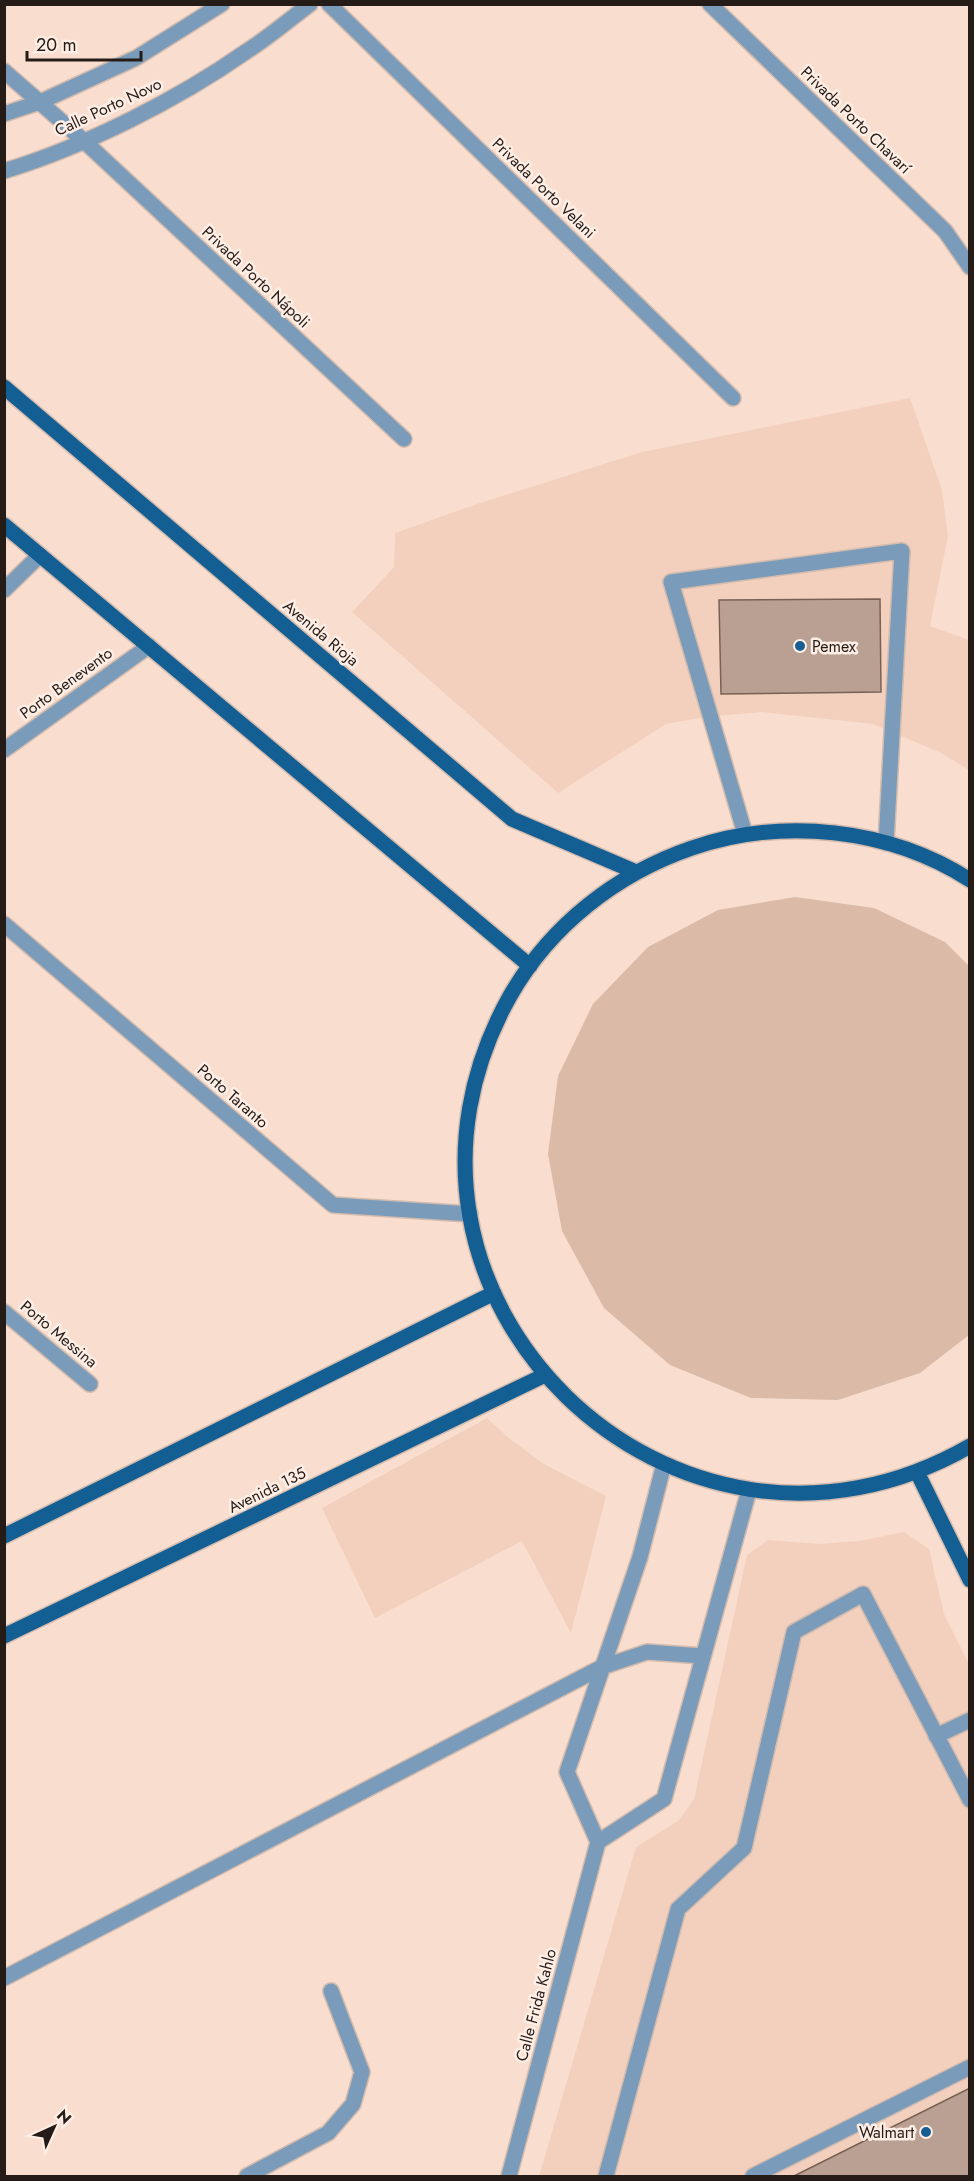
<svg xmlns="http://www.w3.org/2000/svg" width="974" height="2181" viewBox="0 0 974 2181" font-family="Jost,sans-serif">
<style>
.built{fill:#f2d0bd}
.green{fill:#dbbba8}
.building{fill:#b9a092;stroke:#786154;stroke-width:1.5}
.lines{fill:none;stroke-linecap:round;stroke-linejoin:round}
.minor-casing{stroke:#d3bbae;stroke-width:18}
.major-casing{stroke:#d3bbae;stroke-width:18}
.minor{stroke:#7a9cba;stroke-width:15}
.major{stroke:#135e93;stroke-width:15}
.poi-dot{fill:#175f93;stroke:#feeee5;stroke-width:2}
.labels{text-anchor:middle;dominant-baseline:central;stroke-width:5;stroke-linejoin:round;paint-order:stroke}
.street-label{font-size:16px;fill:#251c17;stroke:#feeee5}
.poi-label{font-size:16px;fill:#251c17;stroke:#feeee5;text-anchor:start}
</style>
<rect width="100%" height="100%" fill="#f9decf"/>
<path class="built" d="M 910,398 L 942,490 L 948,536 L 930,626 L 969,640 L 969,770 L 941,753 L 873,724 L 762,712 L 705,717 L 666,724 L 558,793 L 352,612 L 394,567 L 395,533 L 477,504 L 642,452 Z
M 487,1418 L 510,1439 L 544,1464 L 606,1496 L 571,1633 L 522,1541 L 375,1618 L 322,1508 Z
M 904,1532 L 929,1549 L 944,1614 L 969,1664 L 969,2176 L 539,2176 L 636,1847 L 678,1821 L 694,1799 L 747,1555 L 768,1540 L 818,1544 L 859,1541 Z"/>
<path class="green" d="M 795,897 L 874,908 L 945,942 L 969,966 L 969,1335 L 920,1373 L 838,1400 L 751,1398 L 670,1365 L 604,1308 L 562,1231 L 548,1154 L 558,1076 L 593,1004 L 648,947 L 718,910 Z"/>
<path class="building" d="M 880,599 L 881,692 L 721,694 L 719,600 Z
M 970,2088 L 970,2176 L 794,2176 Z"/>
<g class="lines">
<defs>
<path id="minor" d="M 329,4 L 733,398
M 710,4 L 945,231 L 970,267
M 4,71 L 84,141 L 404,439
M 4,114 L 40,102 L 136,58 L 222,4
M 4,171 C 86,146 177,100 247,51 C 269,37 289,20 310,4
M 4,590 L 40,555
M 4,750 L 149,646
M 745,834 L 671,582 L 902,551 L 886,843
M 4,924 L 333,1205 L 470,1214
M 4,1312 L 90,1384
M 936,1736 L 970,1720
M 598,1842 L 664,1799 L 749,1490
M 598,1842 L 567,1772 L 640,1557 L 664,1464
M 4,1978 L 602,1667 L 647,1652 L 703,1656
M 247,2176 L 328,2133 L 353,2104 L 362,2072 L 331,1991
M 509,2176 L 598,1842
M 606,2176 L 678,1909 L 744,1848 L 794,1632 L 863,1594 L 970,1800
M 753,2176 L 970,2067"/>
<path id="major" d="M 4,387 L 512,819 L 636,872
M 4,525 L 530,966
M 970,880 C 889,828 782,817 692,848 C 616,874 550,926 510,996 C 343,1294 674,1616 970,1446
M 917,1472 L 970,1580
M 4,1536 L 494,1293
M 4,1636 L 545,1375"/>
</defs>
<use href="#minor" class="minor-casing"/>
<use href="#major" class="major-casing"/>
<use href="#minor" class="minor"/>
<use href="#major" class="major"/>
</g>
<g class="poi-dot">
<circle cx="800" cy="646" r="6"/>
<circle cx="926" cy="2132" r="6"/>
</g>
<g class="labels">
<g class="street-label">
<text transform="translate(108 107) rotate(-25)">Calle Porto Novo</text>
<text transform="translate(856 120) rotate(44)">Privada Porto Chavarí</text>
<text transform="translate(544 188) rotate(44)">Privada Porto Velani</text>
<text transform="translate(256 277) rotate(43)">Privada Porto Nápoli</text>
<text transform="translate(321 633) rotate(40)">Avenida Rioja</text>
<text transform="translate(66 683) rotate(-36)">Porto Benevento</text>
<text transform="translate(233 1096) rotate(41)">Porto Taranto</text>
<text transform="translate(59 1334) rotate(40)">Porto Messina</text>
<text transform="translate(267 1490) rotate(-26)">Avenida 135</text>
<text transform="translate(536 2005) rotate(-75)">Calle Frida Kahlo</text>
</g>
<g class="poi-label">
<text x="812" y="646">Pemex</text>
<text x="914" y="2132" text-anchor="end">Walmart</text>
</g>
</g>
<rect width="974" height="2181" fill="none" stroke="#251c17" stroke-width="12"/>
<g transform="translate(54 2127) rotate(45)" stroke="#feeee5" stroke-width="4.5" paint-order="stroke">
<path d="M0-4.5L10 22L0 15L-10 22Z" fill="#251c17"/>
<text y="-9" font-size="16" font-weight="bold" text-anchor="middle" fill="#251c17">N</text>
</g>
<path d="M27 51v9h114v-9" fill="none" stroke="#251c17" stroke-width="3"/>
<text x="36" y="51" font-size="18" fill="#251c17" stroke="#feeee5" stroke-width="4.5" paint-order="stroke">20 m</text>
</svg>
